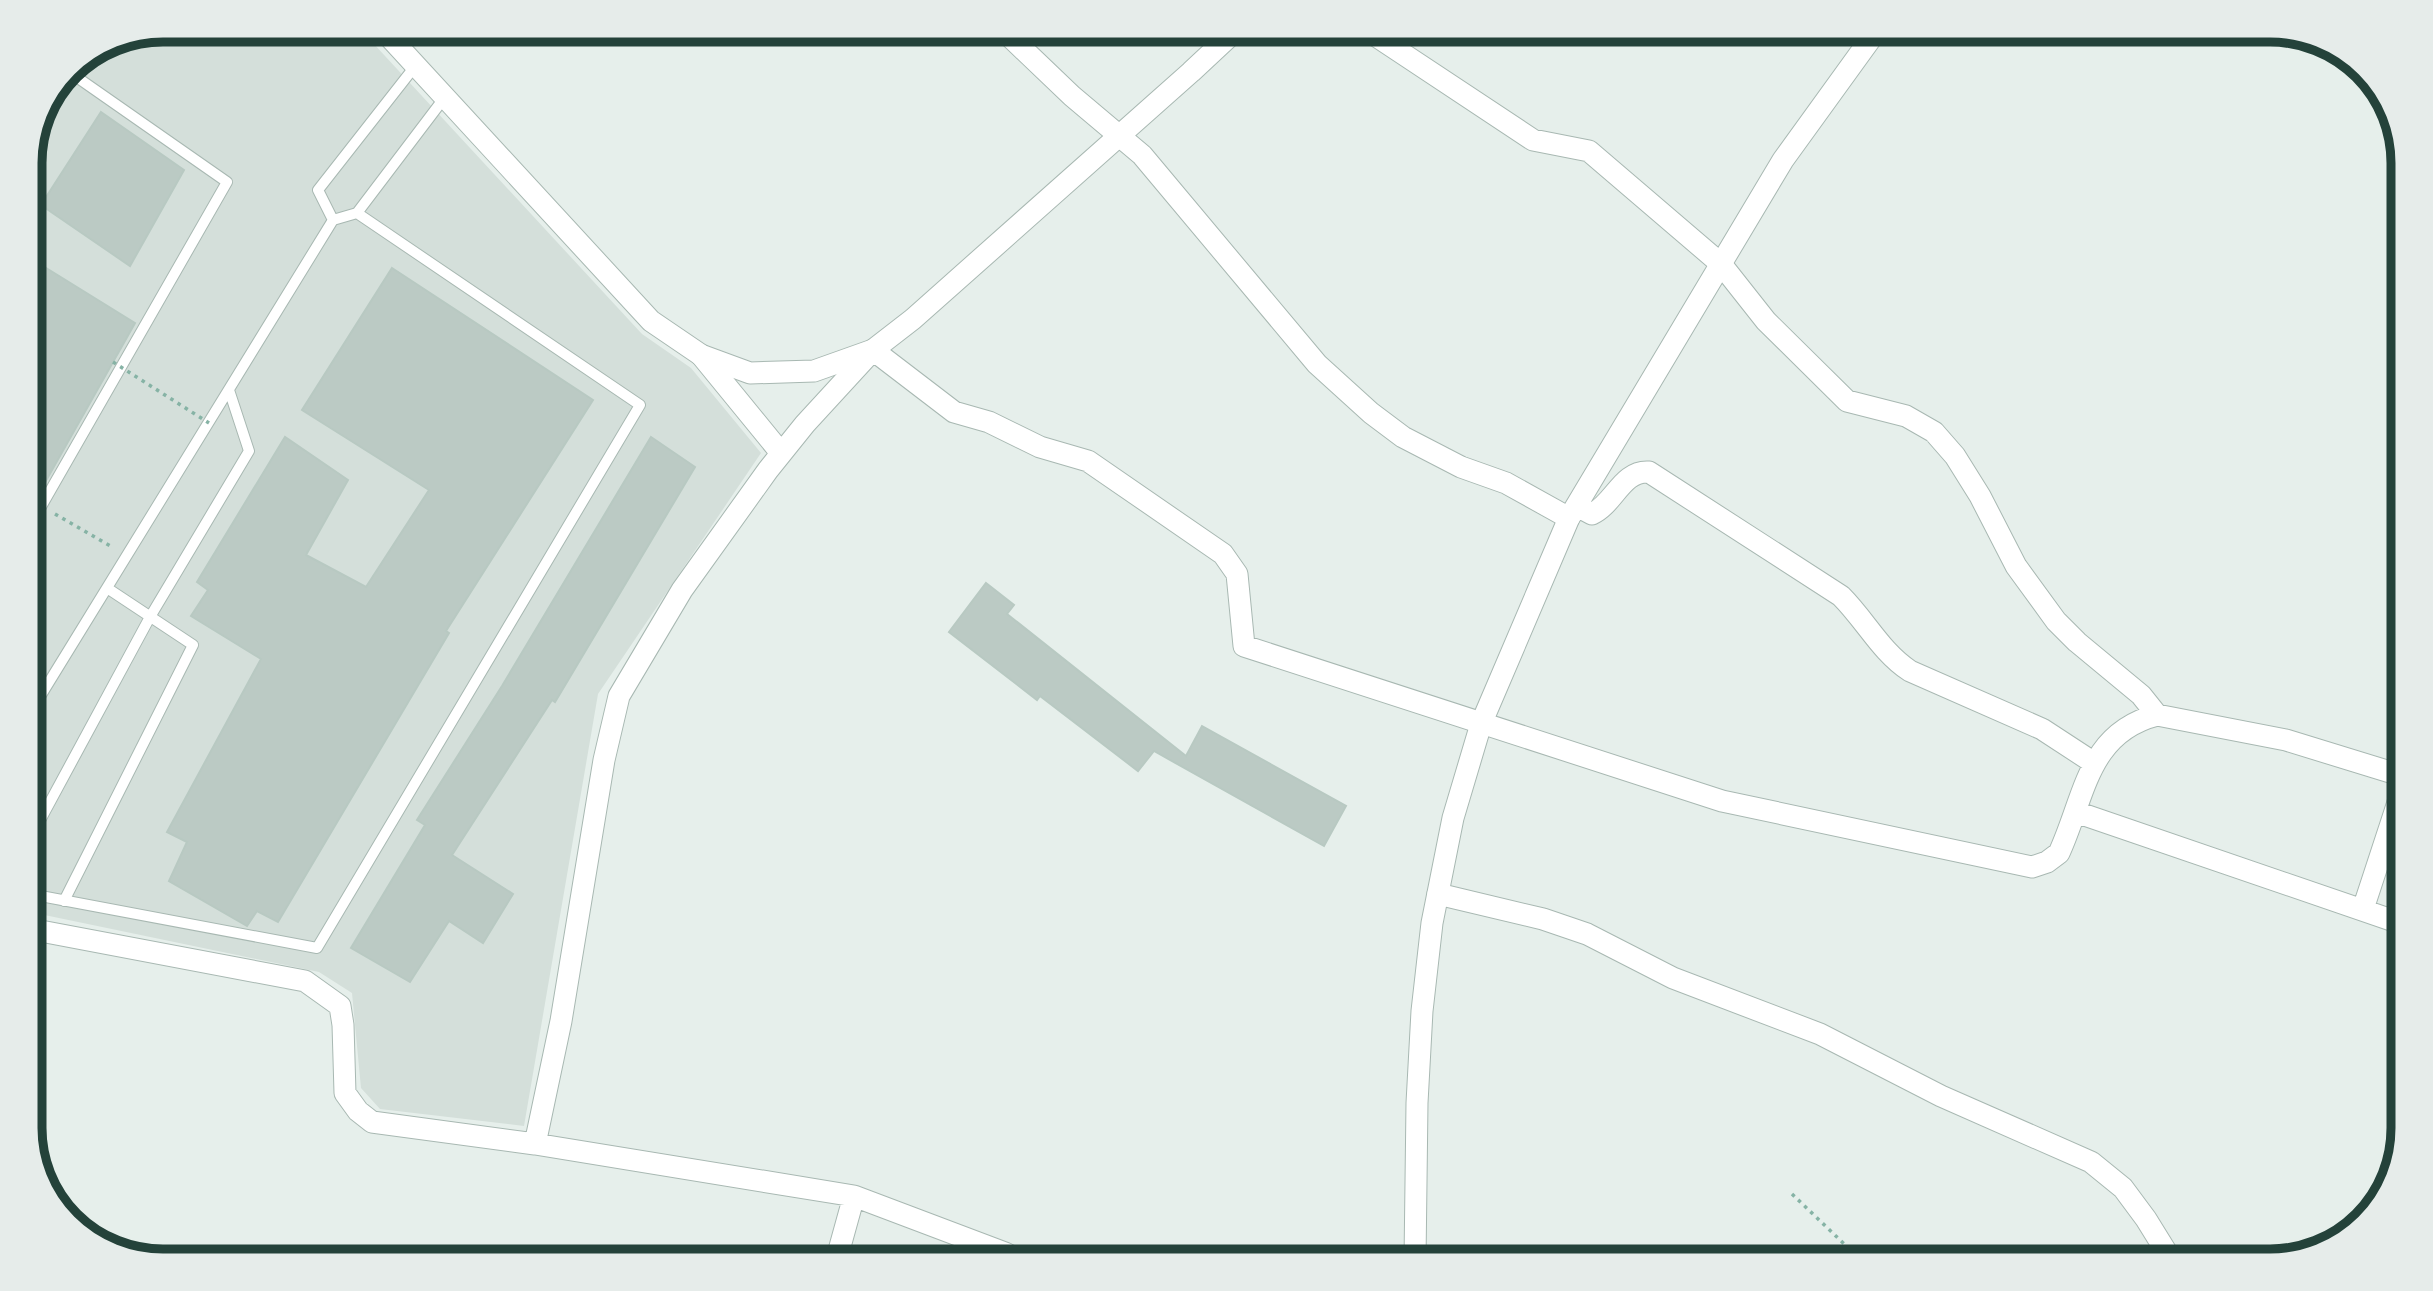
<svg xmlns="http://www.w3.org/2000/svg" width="2433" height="1291" viewBox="0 0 2433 1291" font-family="'Space Grotesk',sans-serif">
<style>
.built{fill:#d4dfda}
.building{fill:#bbcac4;stroke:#b8c9c2;stroke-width:2}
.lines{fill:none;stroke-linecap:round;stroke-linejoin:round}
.service-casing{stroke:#a8b8b2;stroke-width:12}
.minor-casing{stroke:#a8b8b2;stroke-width:23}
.tertiary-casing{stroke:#a8b8b2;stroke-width:23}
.path{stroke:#86b3a5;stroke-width:3.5;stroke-dasharray:3.5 5;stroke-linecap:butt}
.service{stroke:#fff;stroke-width:10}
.minor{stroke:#fff;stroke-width:21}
.tertiary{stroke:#fff;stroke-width:21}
.path-bridge{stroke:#86b3a5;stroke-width:3.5;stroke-dasharray:3.5 5;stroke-linecap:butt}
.rim{fill:none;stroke:#24423a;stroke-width:9}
</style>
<rect width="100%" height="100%" fill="#e6efeb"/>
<path class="built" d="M 163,30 L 361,30 L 642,334 L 691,368 L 761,453 L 598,694 L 524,1126 L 380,1109 L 361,1088 L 352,993 L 319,972 L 30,912 L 30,154 L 69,68 L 112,40 Z"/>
<path class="building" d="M 101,112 L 184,170 L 130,266 L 41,205 Z
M 30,258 L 135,323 L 30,509 Z
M 392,268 L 593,400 L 446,631 L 449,633 L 278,922 L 257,911 L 247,926 L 169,881 L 187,842 L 167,832 L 261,659 L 191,616 L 208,590 L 197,582 L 285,437 L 348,480 L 306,555 L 366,587 L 429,490 L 302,410 Z
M 651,437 L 695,467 L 555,702 L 552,700 L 452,855 L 513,894 L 483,943 L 449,921 L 410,982 L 351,948 L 425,825 L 417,820 L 502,686 Z
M 986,583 L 1014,605 L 1007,614 L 1186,756 L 1202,726 L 1346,806 L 1324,846 L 1154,751 L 1138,771 L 1040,696 L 1037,700 L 949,632 Z"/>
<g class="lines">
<defs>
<path id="service" d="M 333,220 L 357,213 L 445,97
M 30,234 L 40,241
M 30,526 L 227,182 L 68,71
M 30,713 L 333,220 L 318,190 L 416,65
M 30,839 L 150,617 L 249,451 L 229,390
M 30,894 L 317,948 L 640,405 L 357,213
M 64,901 L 193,645 L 107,588"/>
<path id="minor" d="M 1003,30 L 1072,96 L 1142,155 L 1317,364 L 1371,413 L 1403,437 L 1461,467 L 1506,483 L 1569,518
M 1367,30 L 1533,140 L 1589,151 L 1721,264 L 1766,321 L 1847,401 L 1906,416 L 1934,432 L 1955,456 L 1980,496 L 2016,566 L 2056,621 L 2077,642 L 2141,695 L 2157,715
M 701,355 L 781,453
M 1577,506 L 1592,514 C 1614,504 1622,470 1649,472 L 1841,596 C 1866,621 1881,652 1910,671 L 2042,729 L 2094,763
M 2076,812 L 2403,924
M 1438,894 L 1543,919 L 1587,934 L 1673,978 L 1820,1034 L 1941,1096 L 2091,1162 L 2123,1188 L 2146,1219 L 2172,1261
M 2363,909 L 2403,787
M 30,929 L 305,981 L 340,1006 L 343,1025 L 345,1093 L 358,1111 L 372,1122 L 535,1144 L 854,1196 L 1005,1253 L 1021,1261
M 535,1144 L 561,1021 L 604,760 L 619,696 L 682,590 L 768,470 L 805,424 L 873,350 L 954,412 L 989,422 L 1040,447 L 1088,461 L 1223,554 L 1237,574 L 1244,646 L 1722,801 L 2032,867 L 2047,862 L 2059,853 C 2085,797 2087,733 2157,715 L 2286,740 L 2403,776
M 836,1261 L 854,1196"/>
<path id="tertiary" d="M 383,30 L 651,321 L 701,355 L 750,373 L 814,371 L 873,350 L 913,319 L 1191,72 L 1236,30
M 1415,1261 L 1417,1103 L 1422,1011 L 1432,923 L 1453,818 L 1481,724 L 1569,518 L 1783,160 L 1877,30"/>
</defs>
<use href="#service" class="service-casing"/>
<use href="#minor" class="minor-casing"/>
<use href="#tertiary" class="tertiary-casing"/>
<path class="path" d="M 55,514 L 112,547
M 1792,1194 L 1862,1261"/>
<use href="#service" class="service"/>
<use href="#minor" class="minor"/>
<use href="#tertiary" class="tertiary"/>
<path class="path-bridge" d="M 113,362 L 209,423"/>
</g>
<path d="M0 0H2433V1291H0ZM163 42H2270A121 121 0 0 1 2391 163V1128A121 121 0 0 1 2270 1249H163A121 121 0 0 1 42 1128V163A121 121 0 0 1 163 42Z" fill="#e6ecea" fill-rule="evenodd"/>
<path class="rim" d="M163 42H2270A121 121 0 0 1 2391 163V1128A121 121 0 0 1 2270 1249H163A121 121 0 0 1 42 1128V163A121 121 0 0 1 163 42Z"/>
</svg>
